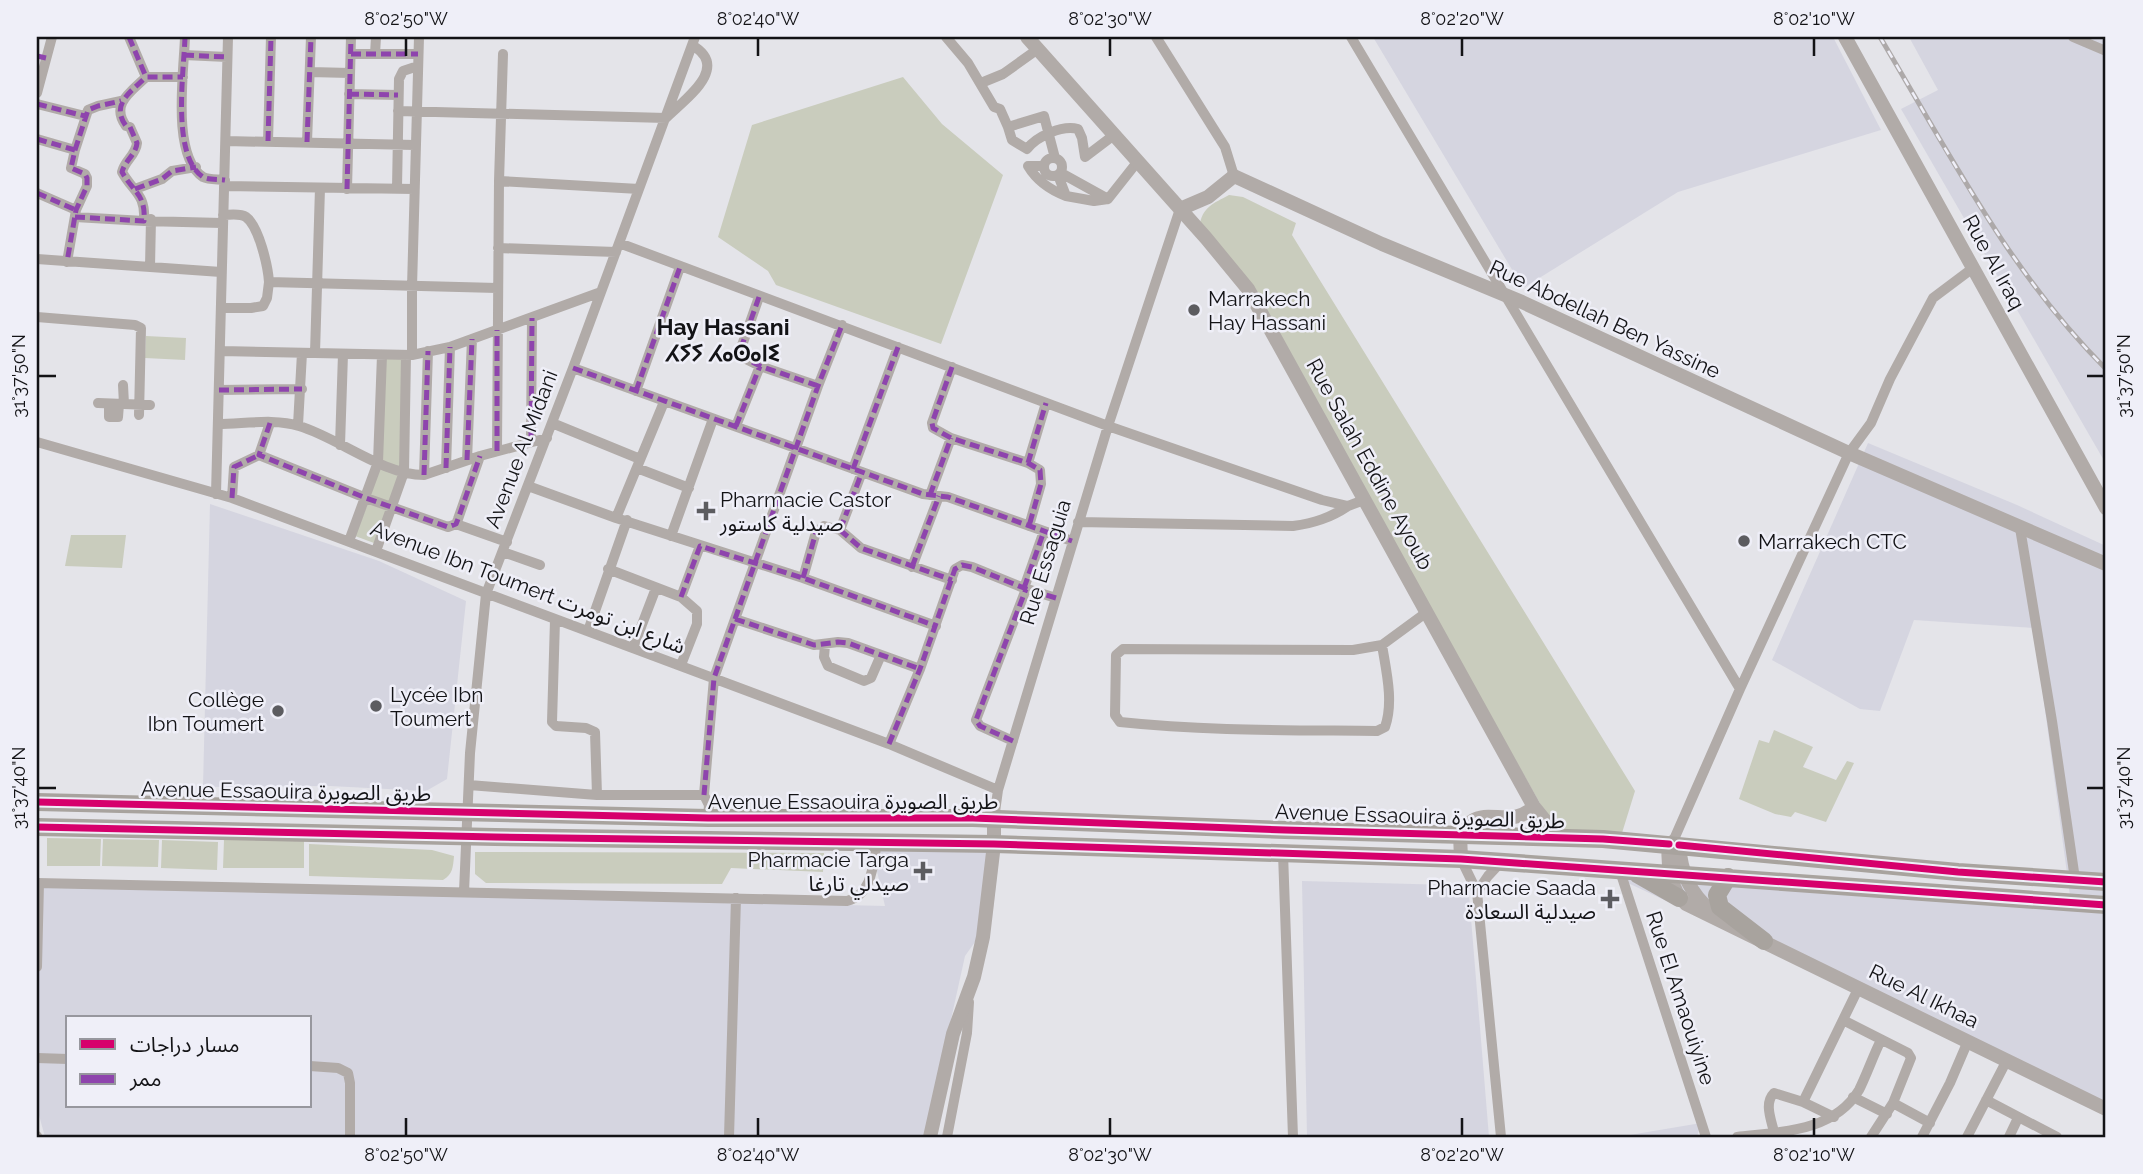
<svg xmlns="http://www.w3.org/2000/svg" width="2143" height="1174" viewBox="0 0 2143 1174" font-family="Raleway,'Noto Sans Arabic','Noto Sans Tifinagh',sans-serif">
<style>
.built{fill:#d5d5e0;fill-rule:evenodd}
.green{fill:#c9ccbd}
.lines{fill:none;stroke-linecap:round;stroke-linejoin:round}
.minor{stroke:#b1aba8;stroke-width:10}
.tertiary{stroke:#b1aba8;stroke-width:14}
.primary{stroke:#a8a39e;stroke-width:18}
.rail-casing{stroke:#ada9a9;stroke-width:5}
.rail{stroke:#efeff8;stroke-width:2.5;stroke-dasharray:8;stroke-linecap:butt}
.quiet{stroke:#8e44ad;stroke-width:5;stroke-dasharray:10 5;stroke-linecap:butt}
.cycleway-casing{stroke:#efeff8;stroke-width:11}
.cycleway{stroke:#d6006c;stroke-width:7}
.ticks{fill:none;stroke:#131316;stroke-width:2.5}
.poi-dot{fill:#5c5c60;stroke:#efeff8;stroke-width:2.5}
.labels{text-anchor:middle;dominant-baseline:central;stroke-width:5;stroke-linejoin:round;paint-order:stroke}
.street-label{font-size:21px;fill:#131316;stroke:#efeff8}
.poi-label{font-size:21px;fill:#131316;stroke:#efeff8;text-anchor:start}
.neighbourhood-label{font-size:23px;font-weight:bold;fill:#131316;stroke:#efeff8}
.neatline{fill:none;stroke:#131316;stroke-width:2.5}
.ticks-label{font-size:18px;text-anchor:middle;fill:#131316}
</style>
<rect width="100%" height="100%" fill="#e4e4e9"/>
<path class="built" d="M 1373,37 L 1833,37 L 1881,130 L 1678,192 L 1523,288 Z
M 1909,37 L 2106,37 L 2106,464 L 1901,109 L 1938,90 Z
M 1868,443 L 2017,505 L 2106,546 L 2106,1107 L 1613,876 L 2071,903 L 2034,628 L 1914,620 L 1880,711 L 1860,709 L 1772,660 Z
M 210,504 L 379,561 L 466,601 L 447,779 L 426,791 L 330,786 L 203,787 Z
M 1001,841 L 992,918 L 965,956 L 925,1137 L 45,1137 L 37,1108 L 37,885 L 885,906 L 871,845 ZM 68,1018 L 310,1018 L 310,1106 L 68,1106 Z
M 1302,881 L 1450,885 L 1469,894 L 1489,1137 L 1307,1137 Z
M 1701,1123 L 1697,1137 L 1618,1137 Z"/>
<path class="green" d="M 903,77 L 942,124 L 1003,175 L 941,344 L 776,285 L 768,271 L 718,237 L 752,125 Z
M 1229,195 L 1243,197 L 1296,223 L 1292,235 L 1635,791 L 1622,833 L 1561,829 L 1550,821 L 1360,487 L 1248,283 L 1200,226 C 1201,208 1214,203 1229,195 Z
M 146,336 L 186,338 L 185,360 L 145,358 Z
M 385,358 L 406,358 L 401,468 L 381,460 Z
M 380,467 L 399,473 L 390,503 L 369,499 Z
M 368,503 L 387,510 L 374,543 L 355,536 Z
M 71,535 L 126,535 L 122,568 L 65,566 Z
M 1774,730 L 1813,747 L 1803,767 L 1836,780 L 1847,761 L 1854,763 L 1826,822 L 1795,812 L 1791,817 L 1775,814 L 1739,799 L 1759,740 L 1769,743 Z
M 47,838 L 101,839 L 100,866 L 47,866 Z
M 103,839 L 159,840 L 158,867 L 102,866 Z
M 304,839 L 304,868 L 223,868 L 224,840 Z
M 162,840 L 218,842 L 217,870 L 161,868 Z
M 309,844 L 432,850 L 454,856 C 453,867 453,874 443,880 L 309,876 Z
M 475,852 L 824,853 L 823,872 L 731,868 L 722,884 L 486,883 L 475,874 Z"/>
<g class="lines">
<path class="minor" d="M 129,37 L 146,77 L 183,77
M 185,37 C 184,71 171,156 203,177 C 209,180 218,179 225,180
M 946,37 L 968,63 L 994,107 L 1000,109 L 1008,127 L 1044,116 L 1055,158
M 1156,37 L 1225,147 L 1234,176
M 1351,37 L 1740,689
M 2073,37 L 2106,51
M 351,54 L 418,54
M 375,54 L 376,37
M 184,55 L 227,57
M 310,72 L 350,73
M 981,83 L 1003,74 L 1038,49
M 37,93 L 52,37
M 349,94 L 398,95
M 37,104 L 85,116
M 398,111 L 666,118 C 685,99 731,68 692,45
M 1008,127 L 1012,140 L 1027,149 C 1037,136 1062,125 1078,129 L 1082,138 L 1085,157 L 1114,135
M 37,139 L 75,150 L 71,168 L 85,174 L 87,178 L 87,186 L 76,210 L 67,262
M 226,141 L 415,145
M 268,141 L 271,37
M 307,142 L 311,37
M 75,150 L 88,110 L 98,106 L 121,101
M1044 167a9 9 0 1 1 18 0a9 9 0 1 1-18 0Z
M 1044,166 L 1028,166 C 1037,181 1050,190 1066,196
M 1061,173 L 1108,199 L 1138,161
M 1058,175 L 1066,196 L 1094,201 L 1108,199
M 499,181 L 639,189
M 225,186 L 414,189
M 397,188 L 399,79 L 403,71 L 418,66
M 135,189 L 162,179 L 172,171 L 196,167
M 347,189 L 351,37
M 37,193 L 76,210
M 223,215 C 230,215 240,213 246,217 C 259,226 268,267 269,282
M 75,217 L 144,221 C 146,194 133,192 122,172 C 125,160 136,155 137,143 L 130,127 L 126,126 C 110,104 131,92 146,77
M 144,221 L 222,223
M 619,243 L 1108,426 L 1322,500 L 1348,506 L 1364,500
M 498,248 L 616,252
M 37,259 L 221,272
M 150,267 L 151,219
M 759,297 L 740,351 L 742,357 L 760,366 L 818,386
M 221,308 L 251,308 L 263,306 L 267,298 L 269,282 L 497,288
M 37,317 L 135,325 L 141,328 L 139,415
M 221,351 L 412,355 L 412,287 L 419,37
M 315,353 L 320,188
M 412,355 L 450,347 L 601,292
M 952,367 L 932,423 L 933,428 L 951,438 L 1028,463 L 1040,470 L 1041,484 L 1029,526
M 573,368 L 923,494 L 948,497 L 1072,541
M 123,385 L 124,404
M 219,390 L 302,389
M 636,391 L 680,267
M 98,403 L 150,405
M 109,404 L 109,417 L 118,417 L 119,404
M 270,423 L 259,455 L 366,498 L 448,527 L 456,524 L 458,519 L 480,456
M 552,423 L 640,459
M 218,424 C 243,424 275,418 299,426 C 337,437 383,475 424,475 L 480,456 L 547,438
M 298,425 L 302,353
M 736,426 L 760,366
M 531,441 L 532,318
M 37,442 L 232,498 L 889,744 L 998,790
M 340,445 L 343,354
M 497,451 L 499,181 L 503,54
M 467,460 L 472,339
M 1028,463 L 1046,403
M 446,468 L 450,347
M 637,468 L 689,488
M 853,469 L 898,347
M 424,475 L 428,351
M 528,486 L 616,518 L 803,578 L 936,626
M 216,494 L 228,37
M 930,495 L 951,438
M 232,498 L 234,467 L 259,455
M 616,518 L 664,402
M 1078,522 L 1293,526 C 1314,523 1330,518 1348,506
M 456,524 L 507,542
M 2020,528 L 2052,721 L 2075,879
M 840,530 L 861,548 L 952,580
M 671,536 L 713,419
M 349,541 L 378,462 L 382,355
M 376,551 L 404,472 L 406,355
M 503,552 L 540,565
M 912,567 L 939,496
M 608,569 L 681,597 L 697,611 L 697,624 L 681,665
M 803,578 L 816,532 L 824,526 L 840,530 L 862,472
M 1024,588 L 1044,531
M 681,597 L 700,546
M 735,619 L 814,645 L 838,642 L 848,643 L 920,669
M 555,620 L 552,722 L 556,726 L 586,728 L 595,732 L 597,795
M 588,631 L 627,520
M 825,645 L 824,657 L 828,666 L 864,681 L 871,678 L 881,655
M 1382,645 C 1386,670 1394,702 1385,727 L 1377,731 C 1291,730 1205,731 1120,722 L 1115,715 L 1116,655 L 1123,649 L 1353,650 L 1382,645 L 1427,612
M 633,648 L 656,588
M 1013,741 L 980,726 L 976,720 L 1026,589
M 889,744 L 920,669 L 955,569 L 962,565 L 972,567 L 1024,588 L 1056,598
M 469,785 L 597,795 L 704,795 L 709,805 L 708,818
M 704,795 L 714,678 L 818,386 L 842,325
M 994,819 L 998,790 L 1108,426 L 1180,209
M 1669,844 L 1675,837 L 1740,689 L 1849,453 L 1871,423 L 1890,379 L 1933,298 L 1973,268
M 1283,853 L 1293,1137
M 1461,859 L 1477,892 L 1501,1137
M 1620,871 L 1706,1137
M 37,883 L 847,901 C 873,894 873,864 877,842
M 464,892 L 470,753 L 486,594 L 573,368 L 695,37
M 1477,892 L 1488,876 L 1501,862
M 37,967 L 39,883
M 1843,1020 L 1908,1053 L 1911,1058 L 1893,1103 L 1871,1137
M 37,1058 L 68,1059
M 310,1066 L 338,1068 L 348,1073 L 350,1083 L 350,1137
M 1853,1097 L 1887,1114
M 1986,1100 L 2057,1137
M 1803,1102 L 1859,987
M 1893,1103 L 1930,1123
M 1774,1132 C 1771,1119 1764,1103 1774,1093 L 1803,1102 L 1834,1117
M 37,1136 L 37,1137
M 729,1137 L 736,898
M 947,1137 L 967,1033 L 969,1002
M 1737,1137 C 1780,1132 1834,1132 1859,1090 C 1867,1074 1873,1056 1881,1040
M 1922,1137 L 1950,1083 L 1968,1041
M 1967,1137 L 2007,1060
M 2009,1137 L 2018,1118"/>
<path class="tertiary" d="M 1027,37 L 1206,238 L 1248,289 L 1534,807 L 1559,838
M 1845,37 L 2106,508
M 1180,209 L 1208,197 L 1234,176 L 1382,244 L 1522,302 L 1849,453 L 2106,564
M 1669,844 C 1667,864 1670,890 1686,904 L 2106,1109
M 1679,845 C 1681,873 1690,893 1711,911
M 1461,859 L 1460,834 C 1463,830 1468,824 1472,821 C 1490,809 1511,828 1534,807
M 930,1137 L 953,1034 L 974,977 L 983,937 L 994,844 L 994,819"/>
<path class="primary" d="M 37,802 L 708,818 L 973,818 L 1285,830 L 1603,839 L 1958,872 L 2106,882
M 37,827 L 495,837 L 994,844 L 1461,859 L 2106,905
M 1637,874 L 1679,898
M 1728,877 L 1717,895 L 1720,907 L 1764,941"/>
<defs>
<path id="rail" d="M 1880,37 C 1949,153 2010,273 2106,369"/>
</defs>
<use href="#rail" class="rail-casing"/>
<use href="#rail" class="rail"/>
<path class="quiet" d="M 129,37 L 146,77 L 183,77
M 185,37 C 184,71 171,156 203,177 C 209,180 218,179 225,180
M 351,54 L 418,54
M 184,55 L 227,57
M 37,56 L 46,58
M 349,94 L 398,95
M 37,104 L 85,116
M 37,139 L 75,150 L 71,168 L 85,174 L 87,178 L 87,186 L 76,210 L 67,262
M 268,141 L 271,37
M 307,142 L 311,37
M 75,150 L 88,110 L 98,106 L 121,101
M 135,189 L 162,179 L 172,171 L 196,167
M 347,189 L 351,37
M 37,193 L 76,210
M 75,217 L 144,221 C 146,194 133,192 122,172 C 125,160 136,155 137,143 L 130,127 L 126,126 C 110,104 131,92 146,77
M 759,297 L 740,351 L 742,357 L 760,366 L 818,386
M 952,367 L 932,423 L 933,428 L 951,438 L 1028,463 L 1040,470 L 1041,484 L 1029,526
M 573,368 L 923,494 L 948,497 L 1072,541
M 219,390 L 302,389
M 636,391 L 680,267
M 270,423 L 259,455 L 366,498 L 448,527 L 456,524 L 458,519 L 480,456
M 736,426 L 760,366
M 531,441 L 532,318
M 497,451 L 497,330
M 467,460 L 472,339
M 1028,463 L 1046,403
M 446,468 L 450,347
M 853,469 L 898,347
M 424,475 L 428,351
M 930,495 L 951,438
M 232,498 L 234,467 L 259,455
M 840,530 L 861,548 L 952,580
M 912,567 L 939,496
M 803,578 L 816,532 L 824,526 L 840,530 L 862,472
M 1024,588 L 1044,531
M 681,597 L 700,546 L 803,578 L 936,626
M 735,619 L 814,645 L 838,642 L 848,643 L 920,669
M 1013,741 L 980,726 L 976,720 L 1026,589
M 889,744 L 920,669 L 955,569 L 962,565 L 972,567 L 1024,588 L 1056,598
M 704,795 L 714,678 L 818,386 L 842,325"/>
<defs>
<path id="cycleway" d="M 37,802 L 708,818 L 973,818 L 1285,830 L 1603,839 L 1669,844
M 37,827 L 495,837 L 994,844 L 1461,859 L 2106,905
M 1679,845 L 1958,872 L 2106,882"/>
</defs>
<use href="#cycleway" class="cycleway-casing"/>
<use href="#cycleway" class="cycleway"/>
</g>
<path class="ticks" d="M 406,38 L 406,56M 758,38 L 758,56M 1110,38 L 1110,56M 1462,38 L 1462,56M 1814,38 L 1814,56M 38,376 L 56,376M 2087,376 L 2104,376M 38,788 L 56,788M 2087,788 L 2104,788M 406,1118 L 406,1136M 758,1118 L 758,1136M 1110,1118 L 1110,1136M 1462,1118 L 1462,1136M 1814,1118 L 1814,1136"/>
<g class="poi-dot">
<circle cx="1194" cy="310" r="7"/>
<path d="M702.5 500.5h7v7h7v7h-7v7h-7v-7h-7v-7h7z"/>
<circle cx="1744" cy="541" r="7"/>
<circle cx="376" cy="706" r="7"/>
<circle cx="278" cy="711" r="7"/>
<path d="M919.5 860.5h7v7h7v7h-7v7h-7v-7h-7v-7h7z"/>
<path d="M1606.5 888.5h7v7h7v7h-7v7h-7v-7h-7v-7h7z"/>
</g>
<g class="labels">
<g class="street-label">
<text transform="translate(1994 262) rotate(61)">Rue Al Iraq</text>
<text transform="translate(1605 319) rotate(25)">Rue Abdellah Ben Yassine</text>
<text transform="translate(521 449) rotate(-69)">Avenue Al Midani</text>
<text transform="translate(1370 464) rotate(61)">Rue Salah Eddine Ayoub</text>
<text transform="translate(1045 562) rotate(-73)">Rue Essaguia</text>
<text transform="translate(528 587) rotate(21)">Avenue Ibn Toumert شارع ابن تومرت</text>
<text transform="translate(286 791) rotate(1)">Avenue Essaouira طريق الصويرة</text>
<text x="853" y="801">Avenue Essaouira طريق الصويرة</text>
<text transform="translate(1420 816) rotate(2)">Avenue Essaouira طريق الصويرة</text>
<text transform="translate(1924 996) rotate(26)">Rue Al Ikhaa</text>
<text transform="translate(1681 998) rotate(72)">Rue El Amaouiyine</text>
</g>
<g class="poi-label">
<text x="1208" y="298">Marrakech<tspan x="1208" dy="24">Hay Hassani</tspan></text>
<text x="720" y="499">Pharmacie Castor<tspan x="720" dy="24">صيدلية كاستور</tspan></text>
<text x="1758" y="541">Marrakech CTC</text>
<text x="390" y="694">Lycée Ibn<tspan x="390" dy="24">Toumert</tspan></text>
<text x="264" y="699" text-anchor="end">Collège<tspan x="264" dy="24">Ibn Toumert</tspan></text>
<text x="909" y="859" text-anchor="end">Pharmacie Targa<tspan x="909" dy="24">صيدلي تارغا</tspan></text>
<text x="1596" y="887" text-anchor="end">Pharmacie Saada<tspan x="1596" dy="24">صيدلية السعادة</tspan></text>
</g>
<g class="neighbourhood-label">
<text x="723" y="326">Hay Hassani<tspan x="723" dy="26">ⵃⵢⵢ ⵃⴰⵙⴰⵏⵉ</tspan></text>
</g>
</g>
<rect width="2143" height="1174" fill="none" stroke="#efeff8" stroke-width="77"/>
<rect x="66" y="1016" width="245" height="91" fill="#efeff8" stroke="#97979e" stroke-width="2"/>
<rect x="80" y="1039" width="35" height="10" fill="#d6006c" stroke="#97979e" stroke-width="2"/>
<text x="130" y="1052" font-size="21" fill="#131316">مسار دراجات</text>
<rect x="80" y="1074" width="35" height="10" fill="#8e44ad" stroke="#97979e" stroke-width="2"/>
<text x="130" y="1086" font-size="21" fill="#131316">ممر</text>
<rect x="38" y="38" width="2066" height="1098" class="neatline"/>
<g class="ticks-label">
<text x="406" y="25">8°02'50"W</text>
<text x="758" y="25">8°02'40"W</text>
<text x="1110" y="25">8°02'30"W</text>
<text x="1462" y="25">8°02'20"W</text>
<text x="1814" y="25">8°02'10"W</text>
<text transform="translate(19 376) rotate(-90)" y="6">31°37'50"N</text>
<text transform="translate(2124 376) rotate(-90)" y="6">31°37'50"N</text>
<text transform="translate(19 788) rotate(-90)" y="6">31°37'40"N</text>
<text transform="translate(2124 788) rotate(-90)" y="6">31°37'40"N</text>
<text x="406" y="1161">8°02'50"W</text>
<text x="758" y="1161">8°02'40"W</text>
<text x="1110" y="1161">8°02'30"W</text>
<text x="1462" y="1161">8°02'20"W</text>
<text x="1814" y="1161">8°02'10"W</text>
</g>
</svg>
